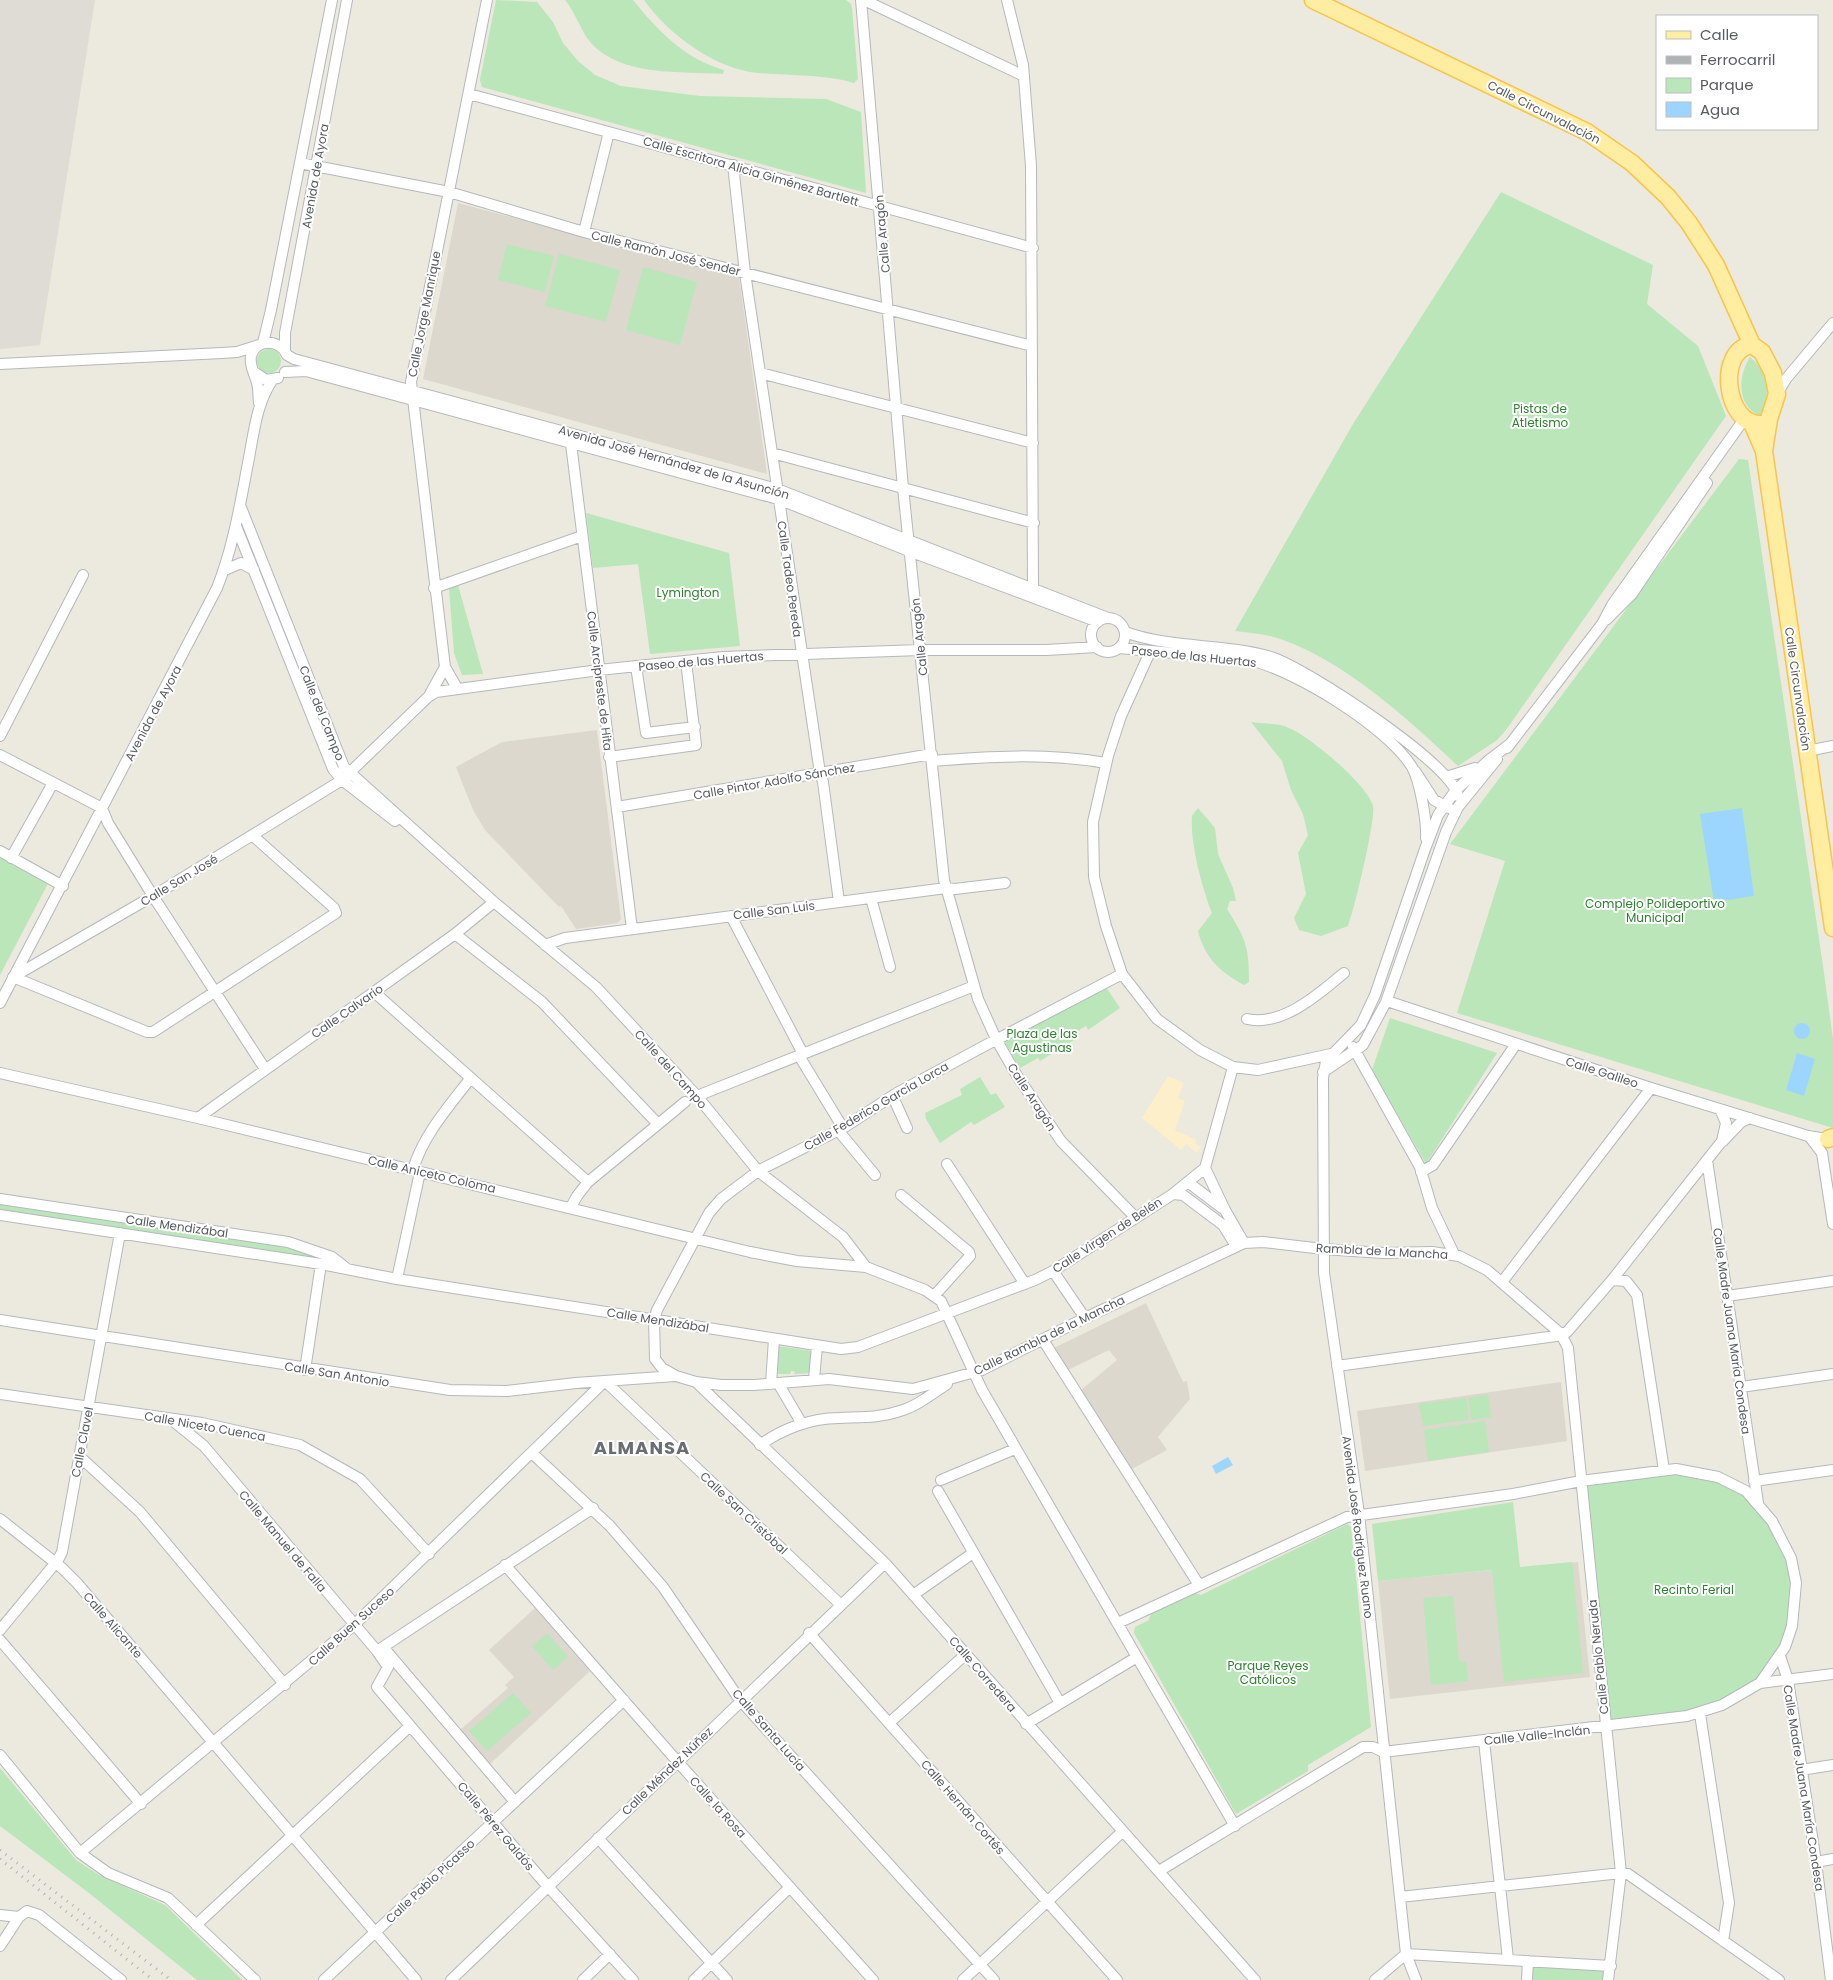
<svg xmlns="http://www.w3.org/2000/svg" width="1833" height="1980" viewBox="0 0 1833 1980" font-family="Poppins,sans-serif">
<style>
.industrial{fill:#dfdcd6}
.education{fill:#dcd8cd}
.green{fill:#bae6b9}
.sand{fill:#fcefca}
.water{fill:#9cd6ff}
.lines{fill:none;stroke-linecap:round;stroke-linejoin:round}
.street-casing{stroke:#b5b8bd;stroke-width:12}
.primary-casing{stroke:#f9c44b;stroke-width:19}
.street{stroke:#fff;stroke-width:10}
.primary{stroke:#ffeea1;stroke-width:16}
.rail{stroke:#b1b2b2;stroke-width:3;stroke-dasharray:1 6;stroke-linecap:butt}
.labels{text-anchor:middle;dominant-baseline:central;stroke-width:4;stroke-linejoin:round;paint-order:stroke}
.street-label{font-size:12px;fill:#585c61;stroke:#fff}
.park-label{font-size:12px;fill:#2e8230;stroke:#fff}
.district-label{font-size:18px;font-weight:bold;letter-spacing:1px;fill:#696e73;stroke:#fff}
</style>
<rect width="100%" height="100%" fill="#ece9de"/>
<path class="industrial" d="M 0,0 L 95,0 L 40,345 L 0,349 Z"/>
<path class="education" d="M 458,203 L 739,277 L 767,474 L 423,379 Z
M 597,730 L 621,919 L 618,923 L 576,929 L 561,906 L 559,907 L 485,830 L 473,810 L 456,767 L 502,742 Z
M 1146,1303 L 1183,1382 L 1187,1381 L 1190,1399 L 1158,1437 L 1167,1450 L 1132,1469 L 1081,1390 L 1117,1360 L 1109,1350 L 1068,1370 L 1054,1348 Z
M 1561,1382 L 1567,1441 L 1365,1471 L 1357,1411 Z
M 1578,1562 L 1590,1677 L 1390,1699 L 1378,1581 Z
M 535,1608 L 590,1671 L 489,1765 L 460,1730 L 508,1688 L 505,1685 L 514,1677 L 489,1650 Z"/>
<path class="green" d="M 496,0 L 537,2 L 553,22 L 563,43 L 578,61 L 595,75 L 621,86 L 700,96 L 826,99 L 861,112 L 866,193 L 482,87 L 480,80 Z
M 565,0 L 633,0 C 657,30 685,59 724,70 L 723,74 C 681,71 622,77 591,43 C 580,30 576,13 565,0 Z
M 644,0 L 846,0 L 851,4 L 852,8 L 858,79 L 854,83 C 822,74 791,76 758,73 C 715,69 668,34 644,0 Z
M 1501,192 L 1653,265 L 1647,304 L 1698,346 L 1726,416 L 1506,730 L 1497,740 L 1458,766 C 1410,721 1346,662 1283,640 C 1268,634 1251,633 1235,631 L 1353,424 Z
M 507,244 L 554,256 L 545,292 L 498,280 Z
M 559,254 L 620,270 L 606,322 L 545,306 Z
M 643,267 L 697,282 L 680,345 L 626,330 Z
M257 361a12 12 0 1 1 24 0a12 12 0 1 1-24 0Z
M 1750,357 C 1770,374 1771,393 1760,416 C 1736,405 1738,376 1750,357 Z
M 1739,459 L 1748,460 L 1823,966 L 1833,1039 L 1833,1128 L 1457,1013 L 1505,861 L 1450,844 Z
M 586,513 L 729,553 L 740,646 L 650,654 L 638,564 L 593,568 Z
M 458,585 L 483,674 L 462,675 L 454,653 L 449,588 Z
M 1251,722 C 1263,724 1279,723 1289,728 C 1309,736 1368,785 1373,806 C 1376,819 1354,911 1348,926 L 1321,936 L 1299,930 L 1294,918 L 1306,894 L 1298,853 L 1308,835 L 1303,814 L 1291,790 L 1282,761 Z
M 1198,808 L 1215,828 L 1218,854 L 1233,888 L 1236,901 L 1230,901 L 1227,909 C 1246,939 1249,947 1249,982 L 1244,985 C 1219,971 1205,958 1198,931 L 1212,913 C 1202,888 1190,843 1192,816 Z
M 0,851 L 51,878 L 0,975 Z
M 1106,987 L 1120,1008 L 1088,1030 L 1086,1026 L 1076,1032 L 1079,1037 L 1040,1061 L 1038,1058 L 1020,1068 L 1004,1041 Z
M 1390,1018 L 1497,1053 L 1426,1164 L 1372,1070 Z
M 980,1077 L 991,1095 L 996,1093 L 1005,1107 L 974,1125 L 971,1122 L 940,1143 L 926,1119 L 925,1113 L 962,1095 L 960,1089 Z
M 0,1199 L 315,1251 L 321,1264 L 0,1215 Z
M 777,1346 L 812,1351 L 810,1373 L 795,1374 L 794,1371 L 791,1371 L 790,1374 L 776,1374 Z
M 1488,1394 L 1491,1417 L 1471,1420 L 1468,1398 Z
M 1466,1398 L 1469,1420 L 1423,1426 L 1419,1404 Z
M 1485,1421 L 1489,1452 L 1428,1461 L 1424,1430 Z
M 1690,1471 L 1746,1491 L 1791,1558 L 1795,1616 L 1769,1672 L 1722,1705 L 1605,1727 L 1581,1481 Z
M 1513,1502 L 1520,1567 L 1572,1562 L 1583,1673 L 1504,1682 L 1492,1570 L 1378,1581 L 1372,1524 Z
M 1347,1524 L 1351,1527 L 1371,1727 L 1308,1765 L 1308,1771 L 1236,1814 L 1134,1633 L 1135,1627 L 1149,1620 L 1151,1613 L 1194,1593 L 1201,1595 Z
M 1453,1596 L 1459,1661 L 1466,1662 L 1468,1681 L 1431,1685 L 1423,1598 Z
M 547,1633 L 568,1657 L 553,1670 L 532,1646 Z
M 513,1693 L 531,1713 L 487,1751 L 469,1731 Z
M 0,1768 L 76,1860 L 99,1875 L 165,1905 L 242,1980 L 197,1980 L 89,1893 L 0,1826 Z
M 1528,1961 L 1611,1966 L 1608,1980 L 1527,1980 Z"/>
<path class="sand" d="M 1168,1076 L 1184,1083 L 1178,1098 L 1185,1101 L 1175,1130 L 1196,1140 L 1195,1144 L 1201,1147 L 1197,1153 L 1186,1144 L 1181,1150 L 1142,1118 Z"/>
<path class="water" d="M 1742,808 L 1754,896 L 1714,902 L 1700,814 Z
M1794 1031a8 8 0 1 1 16 0a8 8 0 1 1-16 0Z
M 1797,1053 L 1815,1059 L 1804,1096 L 1786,1090 Z
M 1228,1457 L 1233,1465 L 1216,1474 L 1212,1466 Z"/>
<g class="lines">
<defs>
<path id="street" d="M 861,0 L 903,488 L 944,880 L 978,999 L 996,1039 L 1016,1074 L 1061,1141 L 1136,1218
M 864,0 L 1024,76
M 1007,0 L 1023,65 L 1031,166 L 1033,589
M 469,94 L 1033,248
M 300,163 L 449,192 L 584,232 L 1032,346
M 733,165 L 745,273 L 820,773 L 823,782 L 839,902
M 584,232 L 609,132
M 263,343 L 271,310 L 332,0
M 285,351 L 285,333 L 347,0
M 287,355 L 294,359 L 777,489 L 1108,618
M 0,364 L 222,353 L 237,352 L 259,345
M 253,371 L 266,380 L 278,378
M 285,372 L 306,371 L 778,499 L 909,551 L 1098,622
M 760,373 L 1033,443
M 1777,394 L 1786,379 L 1833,323
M 259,403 C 258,396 259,389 257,383 C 255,374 249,366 251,356 C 256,338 280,339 287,355
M 570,436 L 632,929
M 772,453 L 1034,523
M 240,505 L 344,767 L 494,902 L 596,987 L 697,1096 L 758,1171 L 843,1237 L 866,1267
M 236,526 L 333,769 L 342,780 L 395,821
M 225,570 L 241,563 L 254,570
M 434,588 L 582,536
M1091 635a17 17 0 1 1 34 0a17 17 0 1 1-34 0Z
M 1606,620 L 1632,594 L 1707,483
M 1125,632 C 1172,649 1224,643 1271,657 C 1306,668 1451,763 1458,796
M 1119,648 L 1249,660 C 1295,670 1387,727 1412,767 C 1420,781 1427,822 1426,838
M 1150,652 L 1121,716 L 1108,756 L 1093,822 L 1094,877 L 1106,926 L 1122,974 L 1157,1019 L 1200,1050 L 1233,1067 L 1258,1070 L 1331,1054
M 636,666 L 646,733 L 695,727
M 457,688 L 445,667 L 411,382 L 487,0
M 429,696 L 445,667
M 0,736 L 83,575
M 1507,748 L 1602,624 L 1612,605 L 1745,418
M 1807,751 L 1833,746
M 0,755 L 102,808 L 108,823 L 153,896 L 265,1069
M 609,757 L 696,745 L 686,661
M 932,761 C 990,756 1049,753 1106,763
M 1415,771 L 1434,800 L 1449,808
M 1446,777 L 1475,768
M 617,807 L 932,754
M 0,851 L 63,886
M 11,858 L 53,783
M 871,898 L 890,967
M 731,916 L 802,1052 L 801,1059 L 843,1128
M 455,934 L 542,1002 L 658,1124
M 545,945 L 565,938 L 946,888 L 955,889 L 1005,883
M 1122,974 L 988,1044 L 897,1093 L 843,1128 L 758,1171 L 721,1199 L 709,1213 L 657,1310 L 654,1320 L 655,1359 L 662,1368 L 676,1376 L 696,1382 L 721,1385 L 754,1385 L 829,1379 L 913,1389 L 982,1370 L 1085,1318 L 1244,1243 L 1263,1242 L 1323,1249 L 1383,1253 L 1432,1252 L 1459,1256 L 1487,1270 L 1561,1334 L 1568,1348 L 1621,1873 L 1608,1980
M 13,977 L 153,896 L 342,780 L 428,697 L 436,692 L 599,670 L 723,657 L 921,650 L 1046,650 L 1097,647
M 13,977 L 147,1032 L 153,1032 L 336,913 L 334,908 L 252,835
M 374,992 L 588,1182
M 1387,1001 L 1651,1088 L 1808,1136 L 1832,1140
M 0,1003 L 217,588 C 233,548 240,505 248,463 C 254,433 256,404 273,379
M 1247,1019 C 1282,1027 1319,994 1344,973
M 1353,1047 L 1420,1167 L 1432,1208 L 1454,1254
M 1323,1072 L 1363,1045 L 1386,1002 L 1446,832 L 1458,807 L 1497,759
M 0,1073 L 198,1118 L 750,1252 L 797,1261 L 866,1267 L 925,1290 L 941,1301 L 982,1390 L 1235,1826
M 697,1096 L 974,986
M 893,1097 L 907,1128
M 198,1118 L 455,934 L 494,902
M 837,1129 L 875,1175
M 1809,1136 L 1822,1153 L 1833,1224
M 1723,1141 L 1741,1122 L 1750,1118
M 1707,1160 L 1758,1503
M 947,1164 L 1025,1284
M 1205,1168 L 1225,1210 L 1244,1243
M 413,1170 C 422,1137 449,1106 470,1079
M 1421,1172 L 1433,1165 L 1516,1044
M 1189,1183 L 1222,1208
M 1173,1194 L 1205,1168 L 1233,1067
M 901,1195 L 969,1252 L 970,1256 L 934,1296
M 0,1199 L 288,1242 L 332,1257 L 346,1268
M 571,1207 L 577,1196 L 588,1182 L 685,1102
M 0,1215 L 321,1264 L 397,1279 L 841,1349 L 858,1347 L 1035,1280 L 1053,1271 L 1173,1194 L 1183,1195 L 1223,1225 L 1236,1246
M 1053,1271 L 1085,1318
M 397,1279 L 420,1172
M 1612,1280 L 1626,1281 L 1637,1295 L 1664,1470
M 1502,1282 L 1651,1088
M 1727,1296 L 1833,1281
M 0,1320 L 450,1390 L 507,1391 L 576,1383 L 675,1376
M 1043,1340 L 1199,1585
M 1337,1366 L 1556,1336 L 1567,1332 L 1612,1280 L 1722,1141 L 1726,1123 L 1720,1109
M 305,1370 L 321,1264
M 814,1379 L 817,1346
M 605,1381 L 840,1604
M 696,1382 L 885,1563 L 1255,1980
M 778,1383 L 802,1424
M 771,1384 L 774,1339
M 1741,1387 L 1833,1374
M 0,1394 L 202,1423 L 300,1445 L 360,1479 L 429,1554
M 172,1420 L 204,1446 L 377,1651 L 388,1667 L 377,1687 L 543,1881 L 633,1980
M 760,1445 C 782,1429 811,1418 839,1418 C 861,1417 880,1418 900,1411 C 917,1406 932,1394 947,1384
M 532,1453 L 610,1526 L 663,1587 L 740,1700 L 994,1980
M 79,1456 L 140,1512 L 285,1685
M 941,1480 L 1015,1449
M 1754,1481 L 1833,1470
M 938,1491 L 1060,1703
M 0,1519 L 62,1568 L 77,1583 L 416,1980
M 505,1565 L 677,1761 L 873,1980
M 913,1595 L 973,1553
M 1118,1623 L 1347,1517 L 1513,1494 L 1581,1481 L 1676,1469 L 1718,1477 L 1746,1491 L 1772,1521 L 1791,1558 L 1796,1583 L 1792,1626 L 1785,1647 L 1760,1683
M 0,1630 L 58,1560 L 62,1552 L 120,1233
M 809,1633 L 1117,1980
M 0,1640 L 141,1804
M 383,1647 L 515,1802
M 377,1651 L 593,1508
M 1780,1656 L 1788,1680 L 1816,1862 L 1831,1980
M 1700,1714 L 1729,1903 L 1723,1941
M 889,1723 L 965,1655
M 1026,1724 L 1137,1657
M 1484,1741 L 1508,1959
M 1383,1752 L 1687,1716 L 1722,1705 L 1760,1683 L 1833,1674
M 0,1755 L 80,1853 L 108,1873 L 168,1898 L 255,1980
M 1801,1770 L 1833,1765
M 598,1838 L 727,1980
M 80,1853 L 354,1625 L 605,1381
M 1816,1862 L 1833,1859
M 1159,1871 L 1363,1747 L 1373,1747 L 1383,1752
M 1400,1897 L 1621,1873 L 1628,1874 L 1779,1980
M 0,1915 L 19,1917
M 196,1925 L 410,1726
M 0,1946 L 19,1917 L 27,1911 L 39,1915 L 121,1980
M 324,1980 L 624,1700
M 451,1980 L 885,1563
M 583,1980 L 610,1954
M 694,1980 L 790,1887
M 963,1980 L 1122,1832
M 1375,1980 L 1406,1954 L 1611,1966
M 1416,1980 L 1406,1954 L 1359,1514 L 1324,1273 L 1323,1078 L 1326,1061 L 1361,1025 L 1375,995 L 1425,849 L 1438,815 L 1456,790 L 1489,760 L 1510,744
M 1527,1980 L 1528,1961"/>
<path id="primary" d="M 1313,0 L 1587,132 L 1632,163 L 1668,197 L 1689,223 L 1716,265 L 1752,345 L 1762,352 L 1773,373 L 1777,394 L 1769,419 L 1764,451
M 1752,345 C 1716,349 1725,426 1761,424
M 1752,423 L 1764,451 L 1833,928
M 1828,1139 L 1833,1137"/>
</defs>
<use href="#street" class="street-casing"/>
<use href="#primary" class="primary-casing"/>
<use href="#street" class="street"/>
<use href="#primary" class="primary"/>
<path class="rail" d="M 0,1850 L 171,1980
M 0,1859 L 153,1980"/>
</g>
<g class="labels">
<g class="street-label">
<text transform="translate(1544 112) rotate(27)">Calle Circunvalación</text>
<text transform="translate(751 171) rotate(16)">Calle Escritora Alicia Giménez Bartlett</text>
<text transform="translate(315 176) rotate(-80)">Avenida de Ayora</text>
<text transform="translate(882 234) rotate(-95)">Calle Aragón</text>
<text transform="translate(666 253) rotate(14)">Calle Ramón José Sender</text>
<text transform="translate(424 314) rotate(-79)">Calle Jorge Manrique</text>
<text transform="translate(674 462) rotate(16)">Avenida José Hernández de la Asunción</text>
<text transform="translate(790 579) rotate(82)">Calle Tadeo Pereda</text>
<text transform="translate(919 637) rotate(-96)">Calle Aragón</text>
<text transform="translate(1194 656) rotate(6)">Paseo de las Huertas</text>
<text transform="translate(701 661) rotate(-5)">Paseo de las Huertas</text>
<text transform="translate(600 681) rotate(83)">Calle Arcipreste de Hita</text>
<text transform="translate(1798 689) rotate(82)">Calle Circunvalación</text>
<text transform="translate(153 713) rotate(-62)">Avenida de Ayora</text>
<text transform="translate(322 713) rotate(68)">Calle del Campo</text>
<text transform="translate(774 781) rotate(-10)">Calle Pintor Adolfo Sánchez</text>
<text transform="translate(179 880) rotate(-31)">Calle San José</text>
<text transform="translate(774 910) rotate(-7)">Calle San Luis</text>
<text transform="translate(347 1011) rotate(-35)">Calle Calvario</text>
<text transform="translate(671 1069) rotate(48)">Calle del Campo</text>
<text transform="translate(1602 1072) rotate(18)">Calle Galileo</text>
<text transform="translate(1032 1097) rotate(57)">Calle Aragón</text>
<text transform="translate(876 1106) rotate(-30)">Calle Federico García Lorca</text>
<text transform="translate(432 1174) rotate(13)">Calle Aniceto Coloma</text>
<text transform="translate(177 1226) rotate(8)">Calle Mendizábal</text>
<text transform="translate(1107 1235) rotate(-33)">Calle Virgen de Belén</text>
<text transform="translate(1382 1251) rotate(3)">Rambla de la Mancha</text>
<text transform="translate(658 1320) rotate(9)">Calle Mendizábal</text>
<text transform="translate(1732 1331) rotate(82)">Calle Madre Juana María Condesa</text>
<text transform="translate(1049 1335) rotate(-26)">Calle Rambla de la Mancha</text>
<text transform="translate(337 1374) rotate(9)">Calle San Antonio</text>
<text transform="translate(205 1426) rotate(10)">Calle Niceto Cuenca</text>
<text transform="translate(82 1442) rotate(-79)">Calle Clavel</text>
<text transform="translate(744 1513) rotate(43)">Calle San Cristóbal</text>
<text transform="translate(1358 1527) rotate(83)">Avenida José Rodríguez Ruano</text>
<text transform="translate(283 1541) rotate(50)">Calle Manuel de Falla</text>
<text transform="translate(113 1625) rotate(49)">Calle Alicante</text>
<text transform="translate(351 1626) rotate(-42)">Calle Buen Suceso</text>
<text transform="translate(1598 1657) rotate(-96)">Calle Pablo Neruda</text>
<text transform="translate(983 1674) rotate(49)">Calle Corredera</text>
<text transform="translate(769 1730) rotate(49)">Calle Santa Lucía</text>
<text transform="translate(1537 1735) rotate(-6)">Calle Valle-Inclán</text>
<text transform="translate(667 1771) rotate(-44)">Calle Méndez Núñez</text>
<text transform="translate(1804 1788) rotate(81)">Calle Madre Juana María Condesa</text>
<text transform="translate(718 1807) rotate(48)">Calle la Rosa</text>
<text transform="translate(963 1807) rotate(49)">Calle Hernán Cortés</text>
<text transform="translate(496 1826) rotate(50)">Calle Pérez Galdós</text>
<text transform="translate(430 1881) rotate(-43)">Calle Pablo Picasso</text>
</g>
<g class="park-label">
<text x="1540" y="408">Pistas de<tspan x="1540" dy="14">Atletismo</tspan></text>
<text x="688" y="592">Lymington</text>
<text x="1655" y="903">Complejo Polideportivo<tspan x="1655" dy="14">Municipal</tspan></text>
<text x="1042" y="1033">Plaza de las<tspan x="1042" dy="14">Agustinas</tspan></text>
<text x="1694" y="1589">Recinto Ferial</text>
<text x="1268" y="1665">Parque Reyes<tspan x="1268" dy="14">Católicos</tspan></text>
</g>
<g class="district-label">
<text x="642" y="1447">ALMANSA</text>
</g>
</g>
<rect x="1656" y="15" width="162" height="115" fill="#ffffff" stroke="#bcbec0"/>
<rect x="1666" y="31" width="25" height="8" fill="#ffeea1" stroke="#bcbec0"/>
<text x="1700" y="40" font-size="15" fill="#585c61">Calle</text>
<rect x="1666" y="56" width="25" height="8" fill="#b1b2b2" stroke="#bcbec0"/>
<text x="1700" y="65" font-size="15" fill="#585c61">Ferrocarril</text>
<rect x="1666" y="78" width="25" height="15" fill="#bae6b9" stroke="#bcbec0"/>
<text x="1700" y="90" font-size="15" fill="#585c61">Parque</text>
<rect x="1666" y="102" width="25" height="15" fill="#9cd6ff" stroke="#bcbec0"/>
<text x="1700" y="115" font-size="15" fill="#585c61">Agua</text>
</svg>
